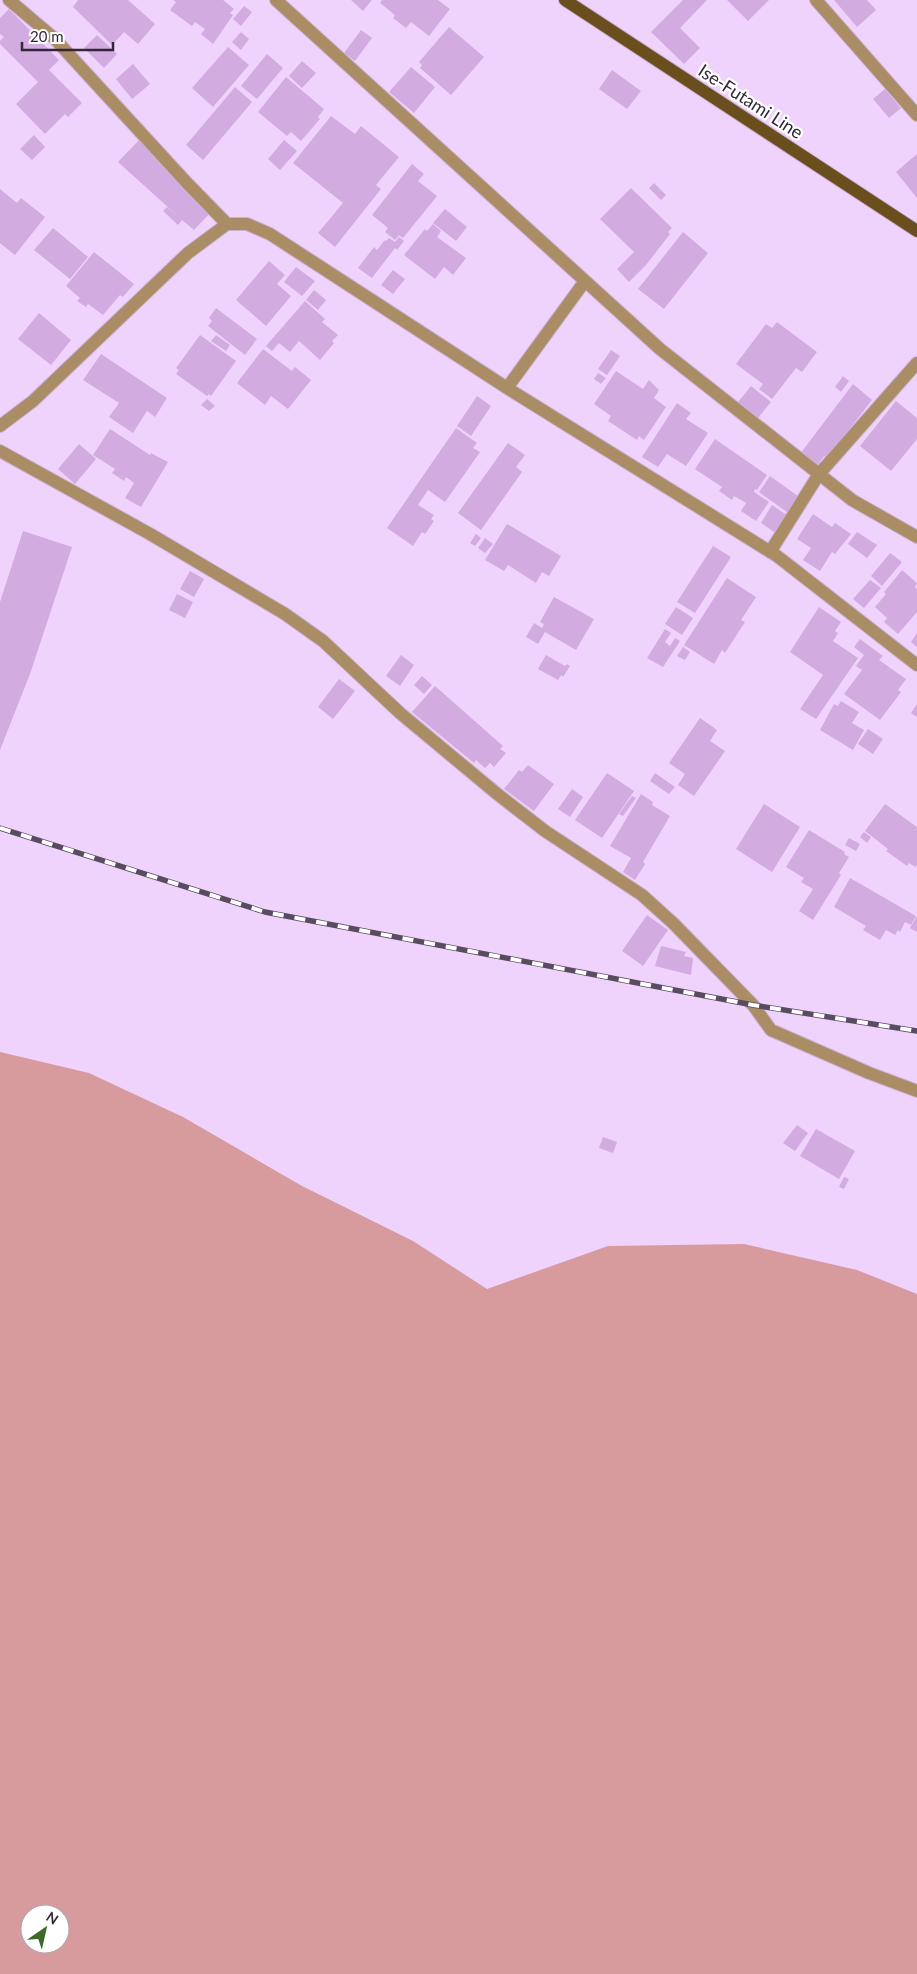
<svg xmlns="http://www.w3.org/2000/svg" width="917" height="1974" viewBox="0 0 917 1974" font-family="Lato,sans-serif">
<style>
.green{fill:#d79a9d;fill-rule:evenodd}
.building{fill:#d2abe1}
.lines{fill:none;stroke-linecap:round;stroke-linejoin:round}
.minor-casing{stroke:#cab1d5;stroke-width:14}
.major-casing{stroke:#cab1d5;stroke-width:14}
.minor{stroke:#aa8d64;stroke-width:12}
.major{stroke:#6b4e1e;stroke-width:12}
.rail-casing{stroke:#594b60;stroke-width:5.5}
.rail{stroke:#fff;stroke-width:4;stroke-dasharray:11;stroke-linecap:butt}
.labels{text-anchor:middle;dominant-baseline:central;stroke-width:4.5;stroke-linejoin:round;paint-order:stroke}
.street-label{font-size:18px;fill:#322737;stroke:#fff}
</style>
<rect width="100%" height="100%" fill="#f0d3fc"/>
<path class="green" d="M 0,1052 L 89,1073 L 183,1117 L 302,1186 L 413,1241 L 487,1289 L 608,1246 L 744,1244 L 857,1270 L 917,1294 L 917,1974 L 0,1974 ZM 30,1914 L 60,1914 L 60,1944 L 30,1944 Z"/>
<path class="building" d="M 78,0 L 128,0 L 155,24 L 138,44 L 124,32 L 112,45 L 73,7 Z
M 173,0 L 223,0 L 234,9 L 230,13 L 233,15 L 213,44 L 201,34 L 205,29 L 195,22 L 192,26 L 170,10 L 176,2 Z
M 351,0 L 372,0 L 363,11 Z
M 382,0 L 438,0 L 450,9 L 429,36 L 411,22 L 406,28 L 393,18 L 395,15 L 380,3 Z
M 683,0 L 707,0 L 680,28 L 700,48 L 684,64 L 651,32 Z
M 727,0 L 769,0 L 748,21 Z
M 834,0 L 867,0 L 876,10 L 857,27 Z
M 244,6 L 252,12 L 241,26 L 233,19 Z
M 9,9 L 59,60 L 49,70 L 82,103 L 68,117 L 65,114 L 45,134 L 16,104 L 38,82 L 0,44 L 0,41 L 4,37 L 0,34 L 0,18 Z
M 449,27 L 484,57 L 451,95 L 420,68 L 422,65 L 419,62 Z
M 361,30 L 372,38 L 355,61 L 344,53 Z
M 241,32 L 249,39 L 241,50 L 232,42 Z
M 97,35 L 117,54 L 104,68 L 84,48 Z
M 228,47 L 249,65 L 213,107 L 192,88 Z
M 267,54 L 283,68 L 257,99 L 241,86 Z
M 302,61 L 316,73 L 302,88 L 289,76 Z
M 133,64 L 150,84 L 132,99 L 116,79 Z
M 411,67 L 435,87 L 414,113 L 389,92 Z
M 612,70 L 641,91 L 627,109 L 599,89 Z
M 286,77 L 324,109 L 318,117 L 320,119 L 301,141 L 291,132 L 287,136 L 258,112 Z
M 235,87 L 252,102 L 203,160 L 186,145 Z
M 885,89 L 901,108 L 889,118 L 873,99 Z
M 331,116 L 355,134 L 361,126 L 399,157 L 376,185 L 381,189 L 335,247 L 318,233 L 343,203 L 293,163 Z
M 34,135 L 45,147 L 32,160 L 20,149 Z
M 141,138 L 214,209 L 194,230 L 182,220 L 178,225 L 163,211 L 167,207 L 180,218 L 118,162 Z
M 284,140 L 297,151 L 280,170 L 268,159 Z
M 917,154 L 917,198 L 896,172 Z
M 412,164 L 424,174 L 418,181 L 437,196 L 403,238 L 399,235 L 395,240 L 385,232 L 388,228 L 372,215 Z
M 654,183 L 666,195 L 661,200 L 649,188 Z
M 631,188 L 672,228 L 668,232 L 670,234 L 646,265 L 629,282 L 617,269 L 634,252 L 600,219 Z
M 0,189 L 17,203 L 21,198 L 45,217 L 15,255 L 0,243 Z
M 445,209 L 467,227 L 456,241 L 433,223 Z
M 433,224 L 441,231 L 437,237 L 466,258 L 453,275 L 444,267 L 435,279 L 404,255 L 425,229 L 427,231 Z
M 53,228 L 88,257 L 70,279 L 34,250 Z
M 683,232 L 708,253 L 664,309 L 638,289 Z
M 399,237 L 404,241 L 397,250 L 395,248 L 372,278 L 358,268 L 374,247 L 377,250 L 385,240 L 386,241 L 389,238 L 395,242 Z
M 94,252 L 134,284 L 123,297 L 120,295 L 103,315 L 88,304 L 86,307 L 77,301 L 80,298 L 66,286 Z
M 269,261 L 285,275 L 277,284 L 291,296 L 266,326 L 236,300 Z
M 296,267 L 315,281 L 302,296 L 284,282 Z
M 393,270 L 405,279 L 393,294 L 381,285 Z
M 314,290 L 326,300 L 318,310 L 306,300 Z
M 305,301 L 325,319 L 322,322 L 338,335 L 332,341 L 334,343 L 320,360 L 299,341 L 290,352 L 279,343 L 272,351 L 266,346 Z
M 216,308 L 257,339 L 245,355 L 208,326 L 212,321 L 209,318 Z
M 39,313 L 71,340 L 51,365 L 18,339 Z
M 777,322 L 817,352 L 802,372 L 796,368 L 772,399 L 759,389 L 763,384 L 736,364 L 766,324 L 772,328 Z
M 200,335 L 236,361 L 211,396 L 209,394 L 207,396 L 176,374 L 179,370 L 176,368 Z
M 216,335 L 230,345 L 226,351 L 211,341 Z
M 263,349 L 292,371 L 295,367 L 311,380 L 288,409 L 271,396 L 265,405 L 237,383 Z
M 611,350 L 620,356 L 607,375 L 598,369 Z
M 101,354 L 167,398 L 155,417 L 147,411 L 133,433 L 109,417 L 119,403 L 83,380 Z
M 616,371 L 643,389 L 649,380 L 659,390 L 654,398 L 666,407 L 644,440 L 639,436 L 637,440 L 608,421 L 611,416 L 594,404 Z
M 598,373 L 606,378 L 601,384 L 594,379 Z
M 843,376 L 849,381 L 841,392 L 835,387 Z
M 853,384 L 872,400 L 827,458 L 824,456 L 814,470 L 797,458 Z
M 751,386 L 771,402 L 758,418 L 738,402 Z
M 477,396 L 491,406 L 471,436 L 457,426 Z
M 207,399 L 215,406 L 209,411 L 201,405 Z
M 896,401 L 917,418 L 917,439 L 891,471 L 860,446 Z
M 677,403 L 691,413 L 686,419 L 708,433 L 686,466 L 667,454 L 658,467 L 642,457 Z
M 456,428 L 477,443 L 473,448 L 480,452 L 445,502 L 428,490 L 418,505 L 434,515 L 431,519 L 434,521 L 425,534 L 422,532 L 413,546 L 387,528 Z
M 110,429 L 150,455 L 151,453 L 168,462 L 141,507 L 125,498 L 134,483 L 126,477 L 124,481 L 112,473 L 115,469 L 93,455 Z
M 715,439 L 767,475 L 757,490 L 755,489 L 754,492 L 769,502 L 756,521 L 741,511 L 746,503 L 734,496 L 732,500 L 719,491 L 722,487 L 695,469 Z
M 508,443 L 525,455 L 516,467 L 522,472 L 481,530 L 458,513 Z
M 79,444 L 96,459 L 75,484 L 58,469 Z
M 770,476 L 802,499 L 791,515 L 759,492 Z
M 772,505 L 788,516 L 777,534 L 761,523 Z
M 813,514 L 832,527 L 835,523 L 851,534 L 835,554 L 832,552 L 820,571 L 803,560 L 811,548 L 797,539 Z
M 507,524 L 561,556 L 549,576 L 542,572 L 536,583 L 508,565 L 504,571 L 485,560 Z
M 23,531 L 72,547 L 30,674 L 0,750 L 0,602 Z
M 857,532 L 877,545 L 867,558 L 848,544 Z
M 476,534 L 481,538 L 475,546 L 470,543 Z
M 485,538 L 493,544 L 485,553 L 478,548 Z
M 713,546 L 731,557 L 695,613 L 677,602 Z
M 890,553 L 902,562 L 882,586 L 871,576 Z
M 902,570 L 917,583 L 915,587 L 917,589 L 917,612 L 898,634 L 884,622 L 887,618 L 875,607 L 886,594 L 884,592 Z
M 190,571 L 204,579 L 194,597 L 180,589 Z
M 727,578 L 756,597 L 741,620 L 745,622 L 725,653 L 722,650 L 714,664 L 684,645 Z
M 870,580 L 881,588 L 864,608 L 853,599 Z
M 177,594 L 193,602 L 185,618 L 169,610 Z
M 554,597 L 594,619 L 576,650 L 545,632 L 538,644 L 526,637 L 534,623 L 542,628 L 544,624 L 540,622 Z
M 676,607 L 693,618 L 682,635 L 665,624 Z
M 819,607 L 841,622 L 835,631 L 838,633 L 833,641 L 858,658 L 816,719 L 800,709 L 823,675 L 790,652 Z
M 665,629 L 671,633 L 665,642 L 670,646 L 675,638 L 680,641 L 663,667 L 647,658 Z
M 917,633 L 917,647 L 911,642 Z
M 860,639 L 883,656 L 879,660 L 906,679 L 898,690 L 901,692 L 880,720 L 844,694 L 862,670 L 856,666 L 864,655 L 854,647 Z
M 683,647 L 690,652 L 685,660 L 677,656 Z
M 401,655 L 414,665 L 400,686 L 386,676 Z
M 546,655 L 565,666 L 567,664 L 570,666 L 563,677 L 561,675 L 558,680 L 538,669 Z
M 422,676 L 432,685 L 424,694 L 414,685 Z
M 339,679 L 355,691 L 333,719 L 318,707 Z
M 435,686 L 503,746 L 500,749 L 506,753 L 494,767 L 490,763 L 485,768 L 476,760 L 474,763 L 412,712 Z
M 841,701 L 859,712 L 852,723 L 864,730 L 853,750 L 820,730 L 834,704 L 838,706 Z
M 917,704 L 917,717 L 911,713 Z
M 700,718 L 717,730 L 710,741 L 725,751 L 694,796 L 678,785 L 685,774 L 669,763 Z
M 868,729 L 883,739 L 873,754 L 858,744 Z
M 528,765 L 554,784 L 534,811 L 504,789 L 519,770 L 522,772 Z
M 607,773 L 634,791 L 602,838 L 575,820 Z
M 655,773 L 675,787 L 669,794 L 650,781 Z
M 572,789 L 583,797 L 570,817 L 558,809 Z
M 641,794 L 653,802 L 652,805 L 670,816 L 643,862 L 645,864 L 635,880 L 623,872 L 631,858 L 610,846 Z
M 632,796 L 636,798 L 623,816 L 619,814 Z
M 764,804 L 800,827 L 772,872 L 736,849 Z
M 885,804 L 917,827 L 917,865 L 915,867 L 909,863 L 907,866 L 886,851 L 888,849 L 865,831 Z
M 809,830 L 845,852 L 844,854 L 849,857 L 839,873 L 841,875 L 813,920 L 799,911 L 813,889 L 801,882 L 804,878 L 786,867 Z
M 864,832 L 871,837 L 867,843 L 860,837 Z
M 849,838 L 860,844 L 856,851 L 845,845 Z
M 850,878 L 916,916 L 911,925 L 905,922 L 900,932 L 898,930 L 895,935 L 886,930 L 880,940 L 863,930 L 866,926 L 834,907 Z
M 647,915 L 668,930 L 643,966 L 622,951 Z
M 917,916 L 917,932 L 910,928 Z
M 661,946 L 686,952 L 684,956 L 693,958 L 691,975 L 655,966 Z
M 797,1125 L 808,1133 L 795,1151 L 783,1143 Z
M 816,1129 L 855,1151 L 839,1179 L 800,1156 Z
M 603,1137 L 617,1142 L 613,1153 L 599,1148 Z
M 844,1177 L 849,1179 L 844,1189 L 839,1187 Z"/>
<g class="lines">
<defs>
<path id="minor" d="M 9,0 L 54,38 L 187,183 L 227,224
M 276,0 L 660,349 L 852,500 L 917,537
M 816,0 L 917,115
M 507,388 L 585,281
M 0,426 L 33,401 L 188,253 L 227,224 L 247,224 L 270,234 L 507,388 L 777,556 L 917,665
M 0,451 L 150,534 L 285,614 L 323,641 L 400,713 L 496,793 L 545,831 L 642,895 L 674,924 L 753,1005 L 771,1030 L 869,1073 L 917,1091
M 770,552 L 819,474 L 917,363"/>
<path id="major" d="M 565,0 L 917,231"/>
</defs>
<use href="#minor" class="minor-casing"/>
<use href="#major" class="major-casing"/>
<use href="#minor" class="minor"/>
<use href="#major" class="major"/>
<defs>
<path id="rail" d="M 0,828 L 265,912 L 753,1005 L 917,1031"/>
</defs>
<use href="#rail" class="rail-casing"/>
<use href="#rail" class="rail"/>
</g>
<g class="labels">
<g class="street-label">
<text transform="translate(751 101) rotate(33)">Ise-Futami Line</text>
</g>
</g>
<g transform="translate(45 1929) rotate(34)"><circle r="24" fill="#ffffff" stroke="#ada9af"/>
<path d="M0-4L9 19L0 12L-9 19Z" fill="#3e6927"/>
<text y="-8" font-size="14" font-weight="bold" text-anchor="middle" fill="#322737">N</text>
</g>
<path d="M22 42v8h91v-8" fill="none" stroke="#322737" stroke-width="2.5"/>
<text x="30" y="42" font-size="15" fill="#322737" stroke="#ffffff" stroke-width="4" paint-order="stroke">20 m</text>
</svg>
